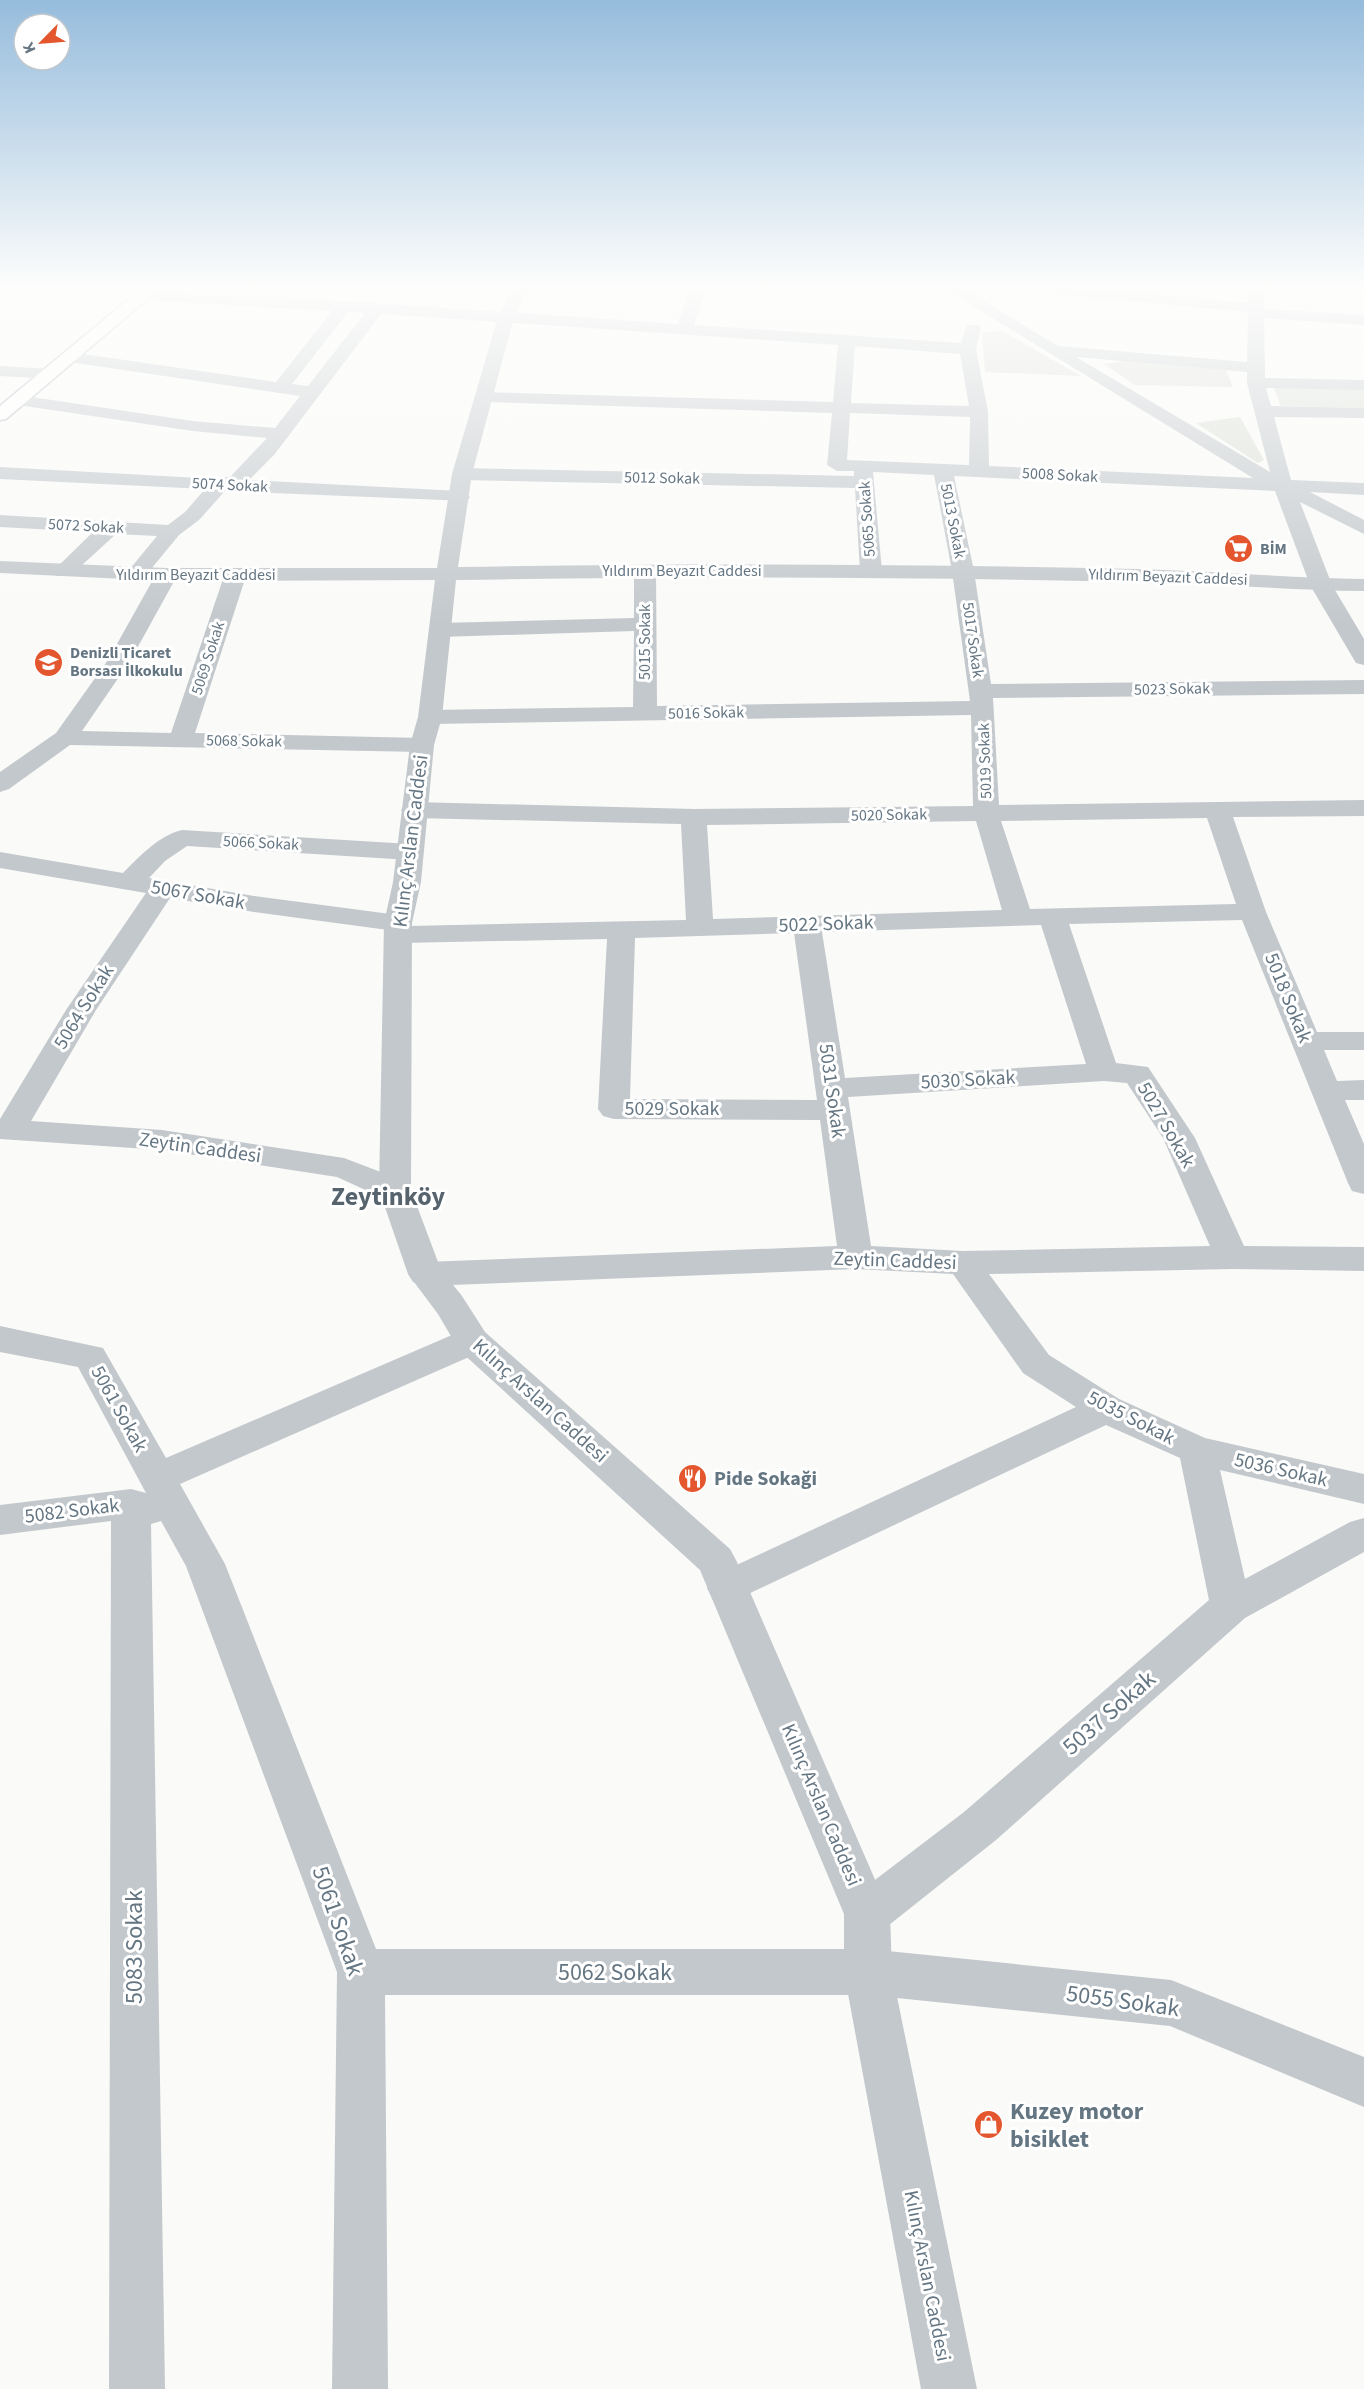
<svg xmlns="http://www.w3.org/2000/svg" width="1364" height="2389" viewBox="0 0 1364 2389" font-family="'Source Sans 3',sans-serif">
<style>
.green{fill:#dadfd7}
.lines{fill:none;stroke-linecap:round;stroke-linejoin:round}
.secondary-casing{stroke:#b3babf;stroke-width:3}
.minor{fill:#c3c8cc;fill-rule:evenodd}
.tertiary{fill:#c3c8cc;fill-rule:evenodd}
.secondary{fill:#fff;fill-rule:evenodd}
.labels{text-anchor:middle;dominant-baseline:central;stroke-width:6;stroke-linejoin:round;paint-order:stroke}
.far-street-label{font-size:16px;fill:#657683;stroke:#fff}
.far-poi-label{font-size:16px;font-weight:bold;fill:#657683;stroke:#fff;text-anchor:start}
.street-label{font-size:20px;fill:#657683;stroke:#fff}
.poi-label{font-size:20px;font-weight:bold;fill:#657683;stroke:#fff;text-anchor:start}
.near-street-label{font-size:24px;fill:#657683;stroke:#fff}
.near-poi-label{font-size:24px;font-weight:bold;fill:#657683;stroke:#fff;text-anchor:start}
.district-label{font-size:26px;font-weight:bold;fill:#57646e;stroke:#fff}
</style>
<rect width="100%" height="100%" fill="#fafaf8"/>
<path class="green" d="M 1002,331 L 1081,376 L 985,372 L 982,332 Z
M 1125,361 L 1226,370 L 1233,387 L 1135,385 L 1104,364 Z
M 1273,386 L 1364,388 L 1364,408 L 1281,406 Z
M 1240,417 L 1264,460 L 1258,463 L 1196,423 Z"/>
<g class="lines">
<defs>
<path id="secondary" d="M 141,289 L 159,289 L 6,419 L 0,420 L 0,406 Z"/>
</defs>
<use href="#secondary" class="secondary-casing"/>
<path class="minor" d="M 690,289 L 706,289 L 694,325 L 961,343 L 967,325 L 979,325 L 981,328 L 976,349 L 988,412 L 989,466 L 1253,478 L 945,289 L 964,289 L 1058,346 L 1247,362 L 1248,312 L 1058,294 L 1050,289 L 1108,289 L 1248,303 L 1248,289 L 1264,289 L 1264,309 L 1364,315 L 1364,325 L 1264,318 L 1265,378 L 1364,380 L 1364,390 L 1266,388 L 1271,406 L 1364,408 L 1364,418 L 1274,417 L 1291,480 L 1364,483 L 1364,495 L 1310,492 L 1364,520 L 1364,534 L 1300,502 L 1332,585 L 1364,639 L 1364,665 L 1356,663 L 1353,658 L 1310,585 L 1275,491 L 954,476 L 974,571 L 991,684 L 1364,680 L 1364,694 L 993,698 L 999,805 L 1364,800 L 1364,816 L 1233,817 L 1266,912 L 1317,1032 L 1364,1032 L 1364,1050 L 1324,1050 L 1337,1081 L 1364,1080 L 1364,1100 L 1345,1100 L 1364,1144 L 1364,1194 L 1352,1191 L 1348,1183 L 1242,920 L 1069,924 L 1116,1063 L 1148,1067 L 1195,1138 L 1244,1246 L 1364,1247 L 1364,1271 L 1232,1269 L 989,1274 L 1049,1355 L 1119,1399 L 1205,1438 L 1364,1474 L 1364,1504 L 1220,1470 L 1245,1579 L 1350,1522 L 1364,1518 L 1364,1552 L 1245,1618 L 996,1840 L 884,1929 L 867,1936 L 850,1929 L 844,1914 L 850,1899 L 964,1812 L 1209,1600 L 1180,1458 L 1106,1425 L 727,1604 L 713,1600 L 707,1588 L 713,1576 L 1076,1407 L 1023,1373 L 953,1274 L 856,1269 L 425,1286 L 413,1282 L 408,1274 L 413,1266 L 425,1262 L 837,1246 L 820,1120 L 614,1119 L 603,1116 L 598,1109 L 607,939 L 399,943 L 389,941 L 385,935 L 388,930 L 254,912 L 170,898 L 96,1010 L 31,1121 L 162,1130 L 344,1158 L 407,1182 L 411,1190 L 407,1198 L 395,1201 L 383,1198 L 337,1177 L 162,1150 L 0,1139 L 0,1119 L 66,1010 L 146,893 L 0,868 L 0,852 L 123,873 C 140,856 158,836 182,830 L 410,844 L 419,846 L 423,852 L 419,858 L 410,860 L 187,846 L 165,861 L 149,878 L 254,896 L 398,915 L 408,917 L 412,923 L 410,926 L 686,920 L 681,824 L 414,818 L 405,815 L 401,810 L 405,805 L 414,802 L 694,809 L 973,806 L 971,715 L 430,724 L 422,722 L 418,717 L 422,712 L 430,710 L 633,707 L 634,631 L 440,637 L 432,635 L 429,630 L 432,625 L 440,623 L 634,618 L 634,571 L 638,567 L 652,567 L 656,571 L 657,706 L 970,701 L 952,571 L 934,475 L 873,472 L 882,571 L 878,575 L 864,575 L 860,571 L 855,488 L 462,480 L 452,474 L 462,468 L 854,476 L 854,471 L 837,471 L 827,465 L 832,413 L 484,402 L 475,397 L 484,392 L 833,402 L 838,345 L 381,314 L 274,455 L 249,480 L 460,491 L 470,497 L 467,501 L 225,491 L 199,520 L 179,535 L 142,580 L 128,580 L 124,576 L 157,536 L 116,534 L 70,576 L 56,576 L 52,572 L 93,532 L 0,527 L 0,515 L 168,525 L 185,512 L 205,489 L 0,479 L 0,467 L 218,479 L 231,476 L 267,438 L 193,431 L 18,405 L 12,404 L 9,400 L 12,396 L 18,395 L 193,421 L 275,428 L 300,396 L 69,362 L 61,357 L 63,353 L 69,352 L 276,382 L 332,311 L 144,300 L 138,298 L 136,295 L 138,292 L 344,301 L 678,324 ZM 348,312 L 365,313 L 308,386 L 292,384 ZM 855,346 L 960,354 L 969,406 L 851,403 ZM 1076,357 L 1247,372 L 1247,383 L 1270,472 ZM 850,413 L 970,417 L 969,465 L 847,460 ZM 1207,818 L 1236,904 L 1030,909 L 1001,821 ZM 976,821 L 1002,910 L 713,919 L 707,825 ZM 1041,925 L 1086,1064 L 845,1078 L 822,932 ZM 794,933 L 817,1100 L 630,1099 L 635,938 ZM 1104,1081 L 1127,1083 L 1163,1138 L 1210,1246 L 963,1251 L 871,1246 L 848,1097 Z
M 166,570 L 173,572 L 177,576 L 130,661 L 82,731 L 171,733 L 224,576 L 228,572 L 242,572 L 246,576 L 195,733 L 422,738 L 431,740 L 434,745 L 431,750 L 422,752 L 70,745 L 9,789 L 0,792 L 0,772 L 56,733 L 108,660 L 155,576 L 159,572 Z
M 0,1326 L 103,1348 L 166,1458 L 459,1332 L 472,1328 L 485,1332 L 490,1341 L 485,1350 L 180,1484 L 225,1564 L 376,1949 L 868,1949 L 1171,1980 L 1364,2057 L 1364,2107 L 1170,2026 L 868,1995 L 385,1995 L 388,2389 L 332,2389 L 337,1972 L 186,1566 L 161,1521 L 151,1524 L 165,2389 L 109,2389 L 111,1521 L 0,1535 L 0,1505 L 131,1489 L 146,1493 L 78,1367 L 0,1352 Z"/>
<path class="tertiary" d="M 512,289 L 528,289 L 514,317 L 472,474 L 458,567 C 684,563 910,564 1136,569 C 1212,571 1288,578 1364,579 L 1364,591 C 1286,590 1209,583 1131,582 C 906,577 681,576 456,580 L 442,717 L 434,745 L 421,882 L 412,923 L 411,1190 L 441,1270 L 462,1296 L 485,1332 L 730,1549 L 736,1560 L 890,1914 L 892,1972 L 977,2389 L 921,2389 L 844,1972 L 844,1914 L 700,1570 L 459,1350 L 438,1314 L 408,1274 L 379,1190 L 384,923 L 393,882 L 410,745 L 418,717 L 435,580 L 166,581 L 0,573 L 0,561 L 166,568 L 437,568 L 452,474 L 498,317 Z
M 0,366 L 51,369 L 60,374 L 51,379 L 0,376 Z"/>
<use href="#secondary" class="secondary"/>
</g>
<linearGradient id="sky" x2="0" y2="1"><stop stop-color="#96bcdc"/><stop offset="0.46" stop-color="#fdfdfc"/><stop offset="1" stop-color="#fdfdfc" stop-opacity="0"/></linearGradient>
<rect width="1364" height="624" fill="url(#sky)"/>
<defs>
<symbol id="supermarket-disc" viewBox="-11 -11 22 22"><circle r="9.5" fill="#e4572e" stroke="#fff"/><path d="M-6-5.5h2.5l.6 2H6L4.5 2H-2.5L-4.4-4H-6ZM-1.5 3.2a1.3 1.3 0 1 0 .1 0ZM3 3.2a1.3 1.3 0 1 0 .1 0Z" fill="#fff"/></symbol>
<symbol id="school-disc" viewBox="-11 -11 22 22"><circle r="9.5" fill="#e4572e" stroke="#fff"/><path d="M0-5L7-2L0 1L-7-2ZM-4 1L0 2.5L4 1V4Q0 6-4 4Z" fill="#fff"/></symbol>
<symbol id="restaurant-disc" viewBox="-11 -11 22 22"><circle r="9.5" fill="#e4572e" stroke="#fff"/><path d="M-5-6h1v4h1v-4h1v4h1v-4h1v5L-1.5 .5V6h-2V.5L-5-1ZM5-6V6H3V1.5H1.5Q1.5-4 5-6Z" fill="#fff"/></symbol>
<symbol id="shop-disc" viewBox="-11 -11 22 22"><circle r="9.5" fill="#e4572e" stroke="#fff"/><path d="M-5-2.5h2.3a2.7 3.5 0 0 1 5.4 0H5L5.5 6h-11ZM-1.5-2.5h3a1.5 2.3 0 0 0-3 0Z" fill="#fff"/></symbol>
</defs>
<g fill-rule="evenodd">
<use href="#supermarket-disc" x="1222" y="532" width="33" height="33"/>
<use href="#school-disc" x="32" y="646" width="33" height="33"/>
<use href="#restaurant-disc" x="676" y="1462" width="33" height="33"/>
<use href="#shop-disc" x="972" y="2108" width="33" height="33"/>
</g>
<g class="labels">
<g class="far-street-label">
<text transform="translate(1060 475) rotate(3)">5008 Sokak</text>
<text transform="translate(662 478) rotate(1)">5012 Sokak</text>
<text transform="translate(230 485) rotate(3)">5074 Sokak</text>
<text transform="translate(867 519) rotate(-94)">5065 Sokak</text>
<text transform="translate(953 521) rotate(79)">5013 Sokak</text>
<text transform="translate(86 526) rotate(3)">5072 Sokak</text>
<text x="682" y="571">Yıldırım Beyazıt Caddesi</text>
<text x="196" y="575">Yıldırım Beyazıt Caddesi</text>
<text transform="translate(1168 577) rotate(2)">Yıldırım Beyazıt Caddesi</text>
<text transform="translate(973 640) rotate(82)">5017 Sokak</text>
<text transform="translate(645 642) rotate(-90)">5015 Sokak</text>
<text transform="translate(208 658) rotate(-72)">5069 Sokak</text>
<text transform="translate(1172 689) rotate(-1)">5023 Sokak</text>
<text transform="translate(706 713) rotate(-1)">5016 Sokak</text>
<text transform="translate(244 741) rotate(1)">5068 Sokak</text>
<text transform="translate(985 761) rotate(-92)">5019 Sokak</text>
<text transform="translate(889 815) rotate(-1)">5020 Sokak</text>
<text transform="translate(261 843) rotate(3)">5066 Sokak</text>
</g>
<g class="far-poi-label">
<text x="1260" y="549">BİM</text>
<text x="70" y="653">Denizli Ticaret<tspan x="70" dy="18">Borsası İlkokulu</tspan></text>
</g>
<g class="street-label">
<text transform="translate(411 841) rotate(-83)">Kılınç Arslan Caddesi</text>
<text transform="translate(198 895) rotate(10)">5067 Sokak</text>
<text transform="translate(826 924) rotate(-2)">5022 Sokak</text>
<text transform="translate(1288 998) rotate(68)">5018 Sokak</text>
<text transform="translate(84 1007) rotate(-58)">5064 Sokak</text>
<text transform="translate(968 1080) rotate(-3)">5030 Sokak</text>
<text transform="translate(832 1091) rotate(82)">5031 Sokak</text>
<text x="672" y="1109">5029 Sokak</text>
<text transform="translate(1166 1125) rotate(60)">5027 Sokak</text>
<text transform="translate(200 1148) rotate(8)">Zeytin Caddesi</text>
<text transform="translate(895 1261) rotate(2)">Zeytin Caddesi</text>
<text transform="translate(540 1401) rotate(42)">Kılınç Arslan Caddesi</text>
<text transform="translate(119 1409) rotate(61)">5061 Sokak</text>
<text transform="translate(1131 1418) rotate(27)">5035 Sokak</text>
<text transform="translate(1281 1470) rotate(13)">5036 Sokak</text>
<text transform="translate(72 1511) rotate(-7)">5082 Sokak</text>
<text transform="translate(821 1805) rotate(67)">Kılınç Arslan Caddesi</text>
<text transform="translate(927 2276) rotate(79)">Kılınç Arslan Caddesi</text>
</g>
<g class="poi-label">
<text x="714" y="1479">Pide Sokaği</text>
</g>
<g class="near-street-label">
<text transform="translate(1109 1713) rotate(-41)">5037 Sokak</text>
<text transform="translate(338 1921) rotate(71)">5061 Sokak</text>
<text transform="translate(134 1947) rotate(-90)">5083 Sokak</text>
<text x="615" y="1972">5062 Sokak</text>
<text transform="translate(1123 2001) rotate(8)">5055 Sokak</text>
</g>
<g class="near-poi-label">
<text x="1010" y="2111">Kuzey motor<tspan x="1010" dy="28">bisiklet</tspan></text>
</g>
<g class="district-label">
<text x="388" y="1196">Zeytinköy</text>
</g>
</g>
<g transform="translate(42 42) rotate(245)"><circle r="28" fill="#ffffff" stroke="#c1c8cd" stroke-width="1.5"/>
<path d="M0-4.5L10 22L0 15L-10 22Z" fill="#e4572e"/>
<text y="-9" font-size="16" font-weight="bold" text-anchor="middle" fill="#657683">K</text>
</g>
</svg>
